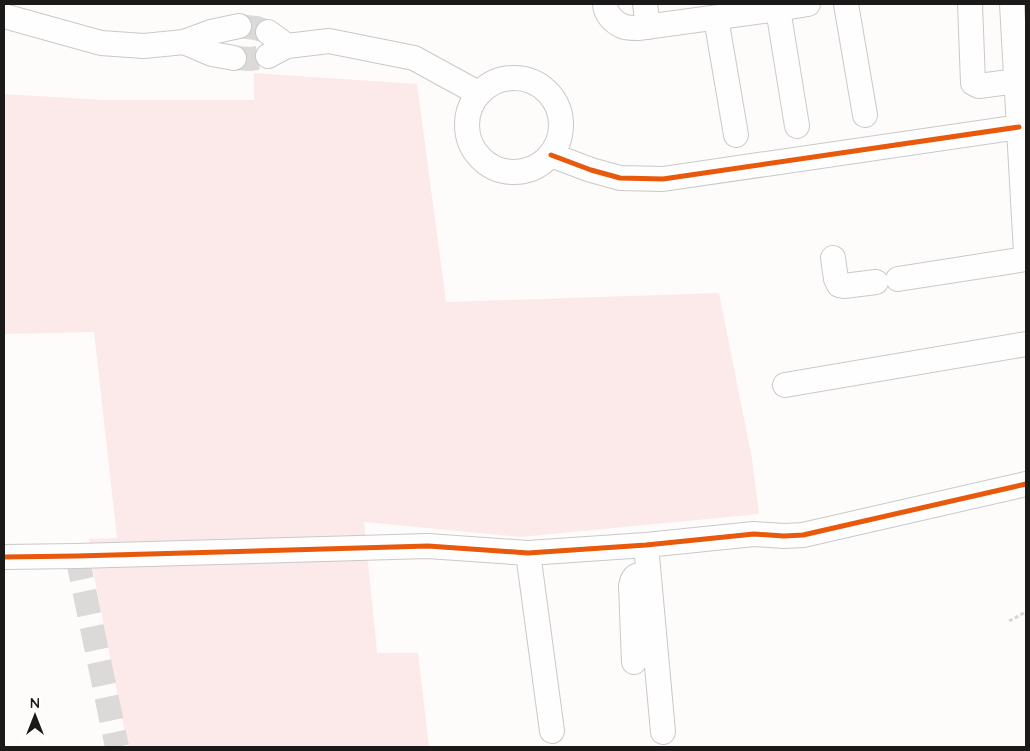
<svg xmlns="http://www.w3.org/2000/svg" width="1030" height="751" viewBox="0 0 1030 751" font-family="Quicksand,sans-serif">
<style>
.green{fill:#fbeae9}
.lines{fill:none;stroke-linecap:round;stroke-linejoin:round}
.minor-tunnel{stroke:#dcd9d9;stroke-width:24;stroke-dasharray:24 12;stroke-linecap:butt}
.minor-casing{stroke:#cac8c8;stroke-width:26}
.path{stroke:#d8d7d7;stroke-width:3;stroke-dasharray:4 2.5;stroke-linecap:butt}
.minor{stroke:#fffefe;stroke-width:24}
.cycleway-casing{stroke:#fff;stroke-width:8}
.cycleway{stroke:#e8590c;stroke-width:5}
</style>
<rect width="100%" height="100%" fill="#fefbfb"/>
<path class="green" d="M 254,73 L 417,84 L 446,302 L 719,293 L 752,459 L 759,514 L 520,537 L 364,522 L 377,653 L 418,653 L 429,747 L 128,747 L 92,565 L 89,539 L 117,538 L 94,332 L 4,334 L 4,94 L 103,100 L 254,100 Z"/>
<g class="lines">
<path class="minor-tunnel" d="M 239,26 L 256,28 L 268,32
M 234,58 L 251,59 L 268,56
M 77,556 L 117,747"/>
<defs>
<path id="minor" d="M 605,4 C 605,13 613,22 622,26 C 626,28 633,28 638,28 L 778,9 L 808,4
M 645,4 L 648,27
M 846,4 L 865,115
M 970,4 L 973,83 L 979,86 L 1017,81
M 1012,4 L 1026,253
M 778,9 L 797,126
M 4,16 L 101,43 L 144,46 L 184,42 L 211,32 L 239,26
M 716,18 L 736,135
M 268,32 L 287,46
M 184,42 L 212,54 L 234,58
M 268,56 L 287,46 L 329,41 L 414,58 L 478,93
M467 125a47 47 0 1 1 94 0a47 47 0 1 1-94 0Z
M 551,155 L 591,170 L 620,178 L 663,179 L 1019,127
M 833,258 L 836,279 L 839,285 L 844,286 L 876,282
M 898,279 L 1026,259
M 785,385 L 1026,344
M 646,545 L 663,732
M 528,553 L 552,731
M 4,557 L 77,556 L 428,546 L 528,553 L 646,545 L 754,534 L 784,536 L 803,535 L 1026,484
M 634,662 L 631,586 C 633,574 637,575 648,574"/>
</defs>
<use href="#minor" class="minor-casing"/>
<path class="path" d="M 1009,621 L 1026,612"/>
<use href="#minor" class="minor"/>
<defs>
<path id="cycleway" d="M 551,155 L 591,170 L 620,178 L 663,179 L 1019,127
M 4,557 L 77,556 L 428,546 L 528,553 L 646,545 L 754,534 L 784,536 L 803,535 L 1026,484"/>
</defs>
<use href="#cycleway" class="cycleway-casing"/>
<use href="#cycleway" class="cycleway"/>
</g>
<rect width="1030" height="751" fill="none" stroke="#1c1919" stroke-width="10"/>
<g transform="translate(35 716)" stroke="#ffffff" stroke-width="4" paint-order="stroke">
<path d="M0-4L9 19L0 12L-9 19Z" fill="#1c1919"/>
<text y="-8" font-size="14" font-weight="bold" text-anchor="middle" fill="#1c1919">N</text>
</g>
</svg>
